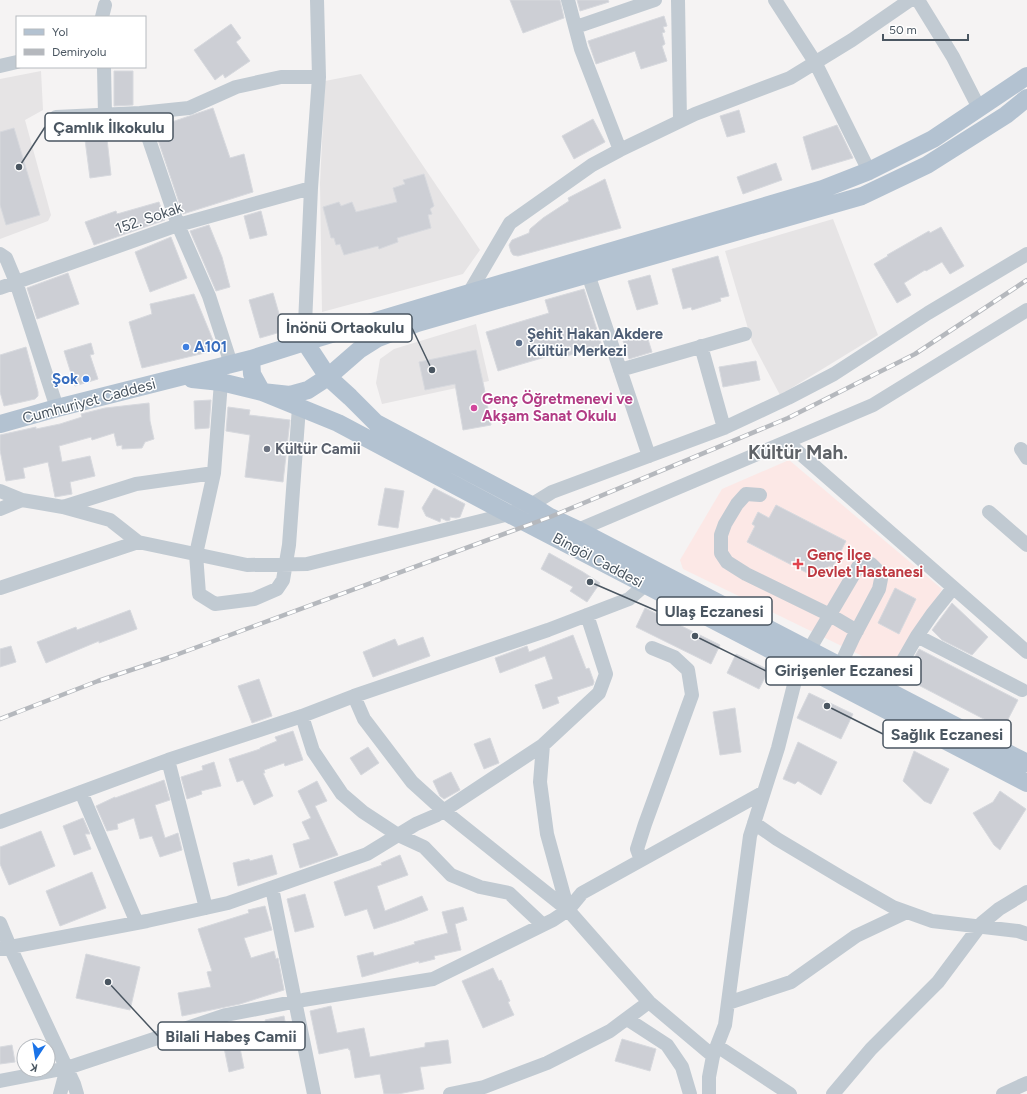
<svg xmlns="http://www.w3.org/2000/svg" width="1027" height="1094" viewBox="0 0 1027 1094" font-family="Figtree,sans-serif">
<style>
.education{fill:#e6e4e5}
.medical{fill:#fce8e6}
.building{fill:#cdcfd5;stroke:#d7d9de}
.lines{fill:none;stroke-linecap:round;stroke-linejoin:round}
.minor{stroke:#c1cad2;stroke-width:14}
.major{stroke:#b3c2d1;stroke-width:18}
.rail-casing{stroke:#b5b8bd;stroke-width:4.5}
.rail{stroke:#fff;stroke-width:3;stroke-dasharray:9;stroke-linecap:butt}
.service-dot{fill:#5c6f8a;stroke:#fff;stroke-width:1.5}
.shop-dot{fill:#3f7fe0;stroke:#fff;stroke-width:1.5}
.hotel-dot{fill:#d1479c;stroke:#fff;stroke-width:1.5}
.worship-dot{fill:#6b7280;stroke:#fff;stroke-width:1.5}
.health-dot{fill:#e0444e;stroke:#fff;stroke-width:1.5}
.labels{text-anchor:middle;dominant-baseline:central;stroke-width:3;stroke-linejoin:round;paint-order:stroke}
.street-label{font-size:15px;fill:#4a5661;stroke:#fff}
.service-label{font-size:15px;font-weight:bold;fill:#4e5e75;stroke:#fff;text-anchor:start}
.shop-label{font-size:15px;font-weight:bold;fill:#366cbe;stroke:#fff;text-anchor:start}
.hotel-label{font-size:15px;font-weight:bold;fill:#b23c85;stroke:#fff;text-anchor:start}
.worship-label{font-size:15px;font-weight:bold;fill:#5b616d;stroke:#fff;text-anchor:start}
.health-label{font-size:15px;font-weight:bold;fill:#be3a42;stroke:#fff;text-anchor:start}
.district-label{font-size:19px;font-weight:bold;fill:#5f6368;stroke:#fff}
.leader{fill:none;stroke:#4a5661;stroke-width:1.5}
.callout-dot{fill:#4a5661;stroke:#fff;stroke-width:1.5}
.callout{fill:#fff;stroke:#4a5661;stroke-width:1.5}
.callout-label{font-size:16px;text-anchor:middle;font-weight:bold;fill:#4a5661}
</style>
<rect width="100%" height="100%" fill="#f5f3f3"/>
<path class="education" d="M 41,71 L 43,110 L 25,120 L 51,215 L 48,221 L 0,239 L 0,79 Z
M 361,74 L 480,250 L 463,274 L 322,312 L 320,183 L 325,81 Z
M 833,219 L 878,335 L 780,395 L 752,342 L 725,251 Z
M 476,324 L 489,381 L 382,404 L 376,383 L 380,359 L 394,349 Z"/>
<path class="medical" d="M 789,460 L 942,589 L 893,671 L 683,569 L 680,560 L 722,489 Z"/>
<path class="building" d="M 510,0 L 560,0 L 564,18 L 523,33 Z
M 577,0 L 608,0 L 609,2 L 580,11 Z
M 664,16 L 667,26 L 663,27 L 665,32 L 662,33 L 665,44 L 662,46 L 667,61 L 641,69 L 635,51 L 596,64 L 588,41 Z
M 231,24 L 241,38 L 236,42 L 250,61 L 225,78 L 223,74 L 215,80 L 194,50 Z
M 114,71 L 133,71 L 133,105 L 114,106 Z
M 213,108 L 230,158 L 244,154 L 253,192 L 183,214 L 154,128 Z
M 739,110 L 745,132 L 727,137 L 720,116 Z
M 593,119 L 605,142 L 574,159 L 562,136 Z
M 837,125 L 853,158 L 812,170 L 803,137 Z
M 14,128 L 40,215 L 6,225 L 0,205 L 0,132 Z
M 106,130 L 111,175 L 90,178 L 84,132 Z
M 776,163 L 782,180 L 743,194 L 737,177 Z
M 424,174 L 434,206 L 430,209 L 432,214 L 428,215 L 431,228 L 397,238 L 398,242 L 379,249 L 378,246 L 344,255 L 340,244 L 336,245 L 334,238 L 331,238 L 323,207 L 339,202 L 341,206 L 352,202 L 356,212 L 397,202 L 393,188 L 405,184 L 403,180 Z
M 605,179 L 621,228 L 518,256 L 513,255 L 511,252 L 509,245 L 512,240 L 529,233 L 530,229 L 543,218 L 569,201 L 568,198 Z
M 159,202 L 165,220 L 94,245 L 85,222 L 116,211 L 117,214 Z
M 261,211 L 267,235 L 250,239 L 244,216 Z
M 209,225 L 222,257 L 230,287 L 216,291 L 190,231 Z
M 941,227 L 964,266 L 950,274 L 942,262 L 926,271 L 925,270 L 904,283 L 911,295 L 897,303 L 874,264 L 888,256 L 887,255 L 929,231 L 930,233 Z
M 171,237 L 187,278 L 150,292 L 135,252 Z
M 718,256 L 729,296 L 720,298 L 721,301 L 692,310 L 691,307 L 683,309 L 672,269 Z
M 68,273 L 79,304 L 37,319 L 27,288 Z
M 650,275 L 658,304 L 637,310 L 628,281 Z
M 584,289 L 602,346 L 560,358 L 559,353 L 498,371 L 486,332 L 549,313 L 545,300 Z
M 273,293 L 284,331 L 260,338 L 249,300 Z
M 194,294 L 215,345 L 213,351 L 142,368 L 129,322 L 152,314 L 150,304 Z
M 646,333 L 652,352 L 629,359 L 623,341 Z
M 91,343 L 94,354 L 90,355 L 98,379 L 75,386 L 64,351 Z
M 26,347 L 38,392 L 38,396 L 35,399 L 4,406 L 0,392 L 0,355 Z
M 476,350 L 484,387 L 491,425 L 463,430 L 455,384 L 425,390 L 419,362 Z
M 756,361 L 760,380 L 723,387 L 719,367 Z
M 211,400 L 209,428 L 195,429 L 194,401 Z
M 149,403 L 150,421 L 154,439 L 145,442 L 142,448 L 122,449 L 122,445 L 117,446 L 114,433 L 92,440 L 91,437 L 59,446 L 62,462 L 90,456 L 95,476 L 70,482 L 72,494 L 55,497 L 48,462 L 23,468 L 25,478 L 6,481 L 0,450 L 0,435 L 36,427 L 36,429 L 60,424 L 82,417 L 81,414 L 105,408 Z
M 228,407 L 250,410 L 249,415 L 290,420 L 283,482 L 245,477 L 250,435 L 226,431 Z
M 385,488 L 404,491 L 398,528 L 378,525 Z
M 434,488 L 465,504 L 460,517 L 456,518 L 450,517 L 450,520 L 447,521 L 441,518 L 440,522 L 426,516 L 422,508 Z
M 776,505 L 846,541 L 833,567 L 829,566 L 819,576 L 813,576 L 747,542 L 755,526 L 752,524 L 758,512 L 769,518 Z
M 549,553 L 583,572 L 600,583 L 587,602 L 570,591 L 573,587 L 541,569 Z
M 895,588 L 916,599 L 899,634 L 878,623 Z
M 952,603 L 988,637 L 972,655 L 942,640 L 932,630 Z
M 645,608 L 720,645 L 711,664 L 636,627 Z
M 130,610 L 137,629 L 99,643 L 99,641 L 46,663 L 37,642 L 76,627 L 77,630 Z
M 573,635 L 586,669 L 589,668 L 594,682 L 593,685 L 557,697 L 559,703 L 543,709 L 535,685 L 553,679 L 545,656 L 500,673 L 495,658 L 527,646 L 529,652 Z
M 423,637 L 430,656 L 373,677 L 363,652 L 395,639 L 398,646 Z
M 11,646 L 16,662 L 0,667 L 0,649 Z
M 919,649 L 1018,700 L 1003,729 L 903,677 Z
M 736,654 L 769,670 L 759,689 L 727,673 Z
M 259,679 L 272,716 L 252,723 L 238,686 Z
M 809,693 L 853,714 L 841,739 L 797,718 Z
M 735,708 L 741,752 L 720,755 L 713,712 Z
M 293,731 L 303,760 L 285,766 L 284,763 L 264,770 L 265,773 L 263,773 L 273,796 L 254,805 L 243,780 L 237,782 L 229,759 L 260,749 L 260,748 L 277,741 L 275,737 Z
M 490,738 L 499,763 L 484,769 L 474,744 Z
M 798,742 L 837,762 L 821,795 L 798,781 L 795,784 L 783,779 Z
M 368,747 L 379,763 L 361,775 L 350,758 Z
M 914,751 L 949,769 L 931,804 L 924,801 L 903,781 Z
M 214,762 L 221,786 L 201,791 L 202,794 L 187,799 L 181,777 L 203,770 L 202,766 Z
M 451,772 L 460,790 L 444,799 L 440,796 L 433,781 Z
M 164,780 L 170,800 L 155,805 L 165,838 L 178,833 L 182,850 L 160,857 L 152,836 L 140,839 L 134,818 L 117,824 L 118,829 L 107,831 L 96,806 L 115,797 L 115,798 Z
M 317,781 L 327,801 L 315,806 L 338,855 L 300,868 L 293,844 L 310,839 L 302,822 L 311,818 L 298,791 Z
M 1000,791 L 1026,809 L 1000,850 L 994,845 L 973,813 L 993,802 Z
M 83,818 L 90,834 L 85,834 L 91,849 L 74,855 L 63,826 Z
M 41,831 L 55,866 L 9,885 L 0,864 L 0,847 Z
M 272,855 L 277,874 L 238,886 L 233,863 L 249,859 L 250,861 Z
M 400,855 L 408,875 L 377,886 L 385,911 L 422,896 L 428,910 L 402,920 L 374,929 L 367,909 L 345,916 L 334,882 L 382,865 L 381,863 Z
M 92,872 L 106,908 L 60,926 L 46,891 Z
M 305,894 L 314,927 L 295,932 L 287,899 Z
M 265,906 L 272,930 L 244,938 L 251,958 L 274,951 L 276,959 L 278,958 L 284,990 L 240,1004 L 182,1016 L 178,993 L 211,987 L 207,972 L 212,971 L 198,929 L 249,913 L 248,910 Z
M 463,907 L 467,920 L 455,924 L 461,950 L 434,956 L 435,959 L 419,963 L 419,961 L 362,977 L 357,956 L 373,952 L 374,956 L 415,944 L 414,942 L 448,933 L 442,912 Z
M 86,954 L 140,967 L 130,1010 L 76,998 Z
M 493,968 L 499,981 L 501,980 L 510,1001 L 508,1002 L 514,1015 L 483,1028 L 462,981 Z
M 331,1006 L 337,1033 L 364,1028 L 370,1057 L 425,1047 L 425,1043 L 448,1040 L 451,1063 L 420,1067 L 424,1089 L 398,1094 L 384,1094 L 380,1074 L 355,1078 L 350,1050 L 349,1050 L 348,1048 L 319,1054 L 310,1011 Z
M 284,1016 L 288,1037 L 266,1041 L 266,1042 L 240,1048 L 244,1068 L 229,1072 L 221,1033 L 266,1023 L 265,1020 Z
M 622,1039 L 656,1049 L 650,1071 L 615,1061 Z
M 12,1045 L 15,1062 L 0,1064 L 0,1047 Z"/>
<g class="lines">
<path class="minor" d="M 568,0 L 581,49 L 620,150
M 678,0 L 680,121
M 775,0 L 815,62 L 869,171
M 918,0 L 953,57 L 979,108
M 102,17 L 105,5
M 576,27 L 655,0
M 0,66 L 17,62
M 104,67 L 105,115
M 140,113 L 178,225 L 209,296 L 231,364
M 56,117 L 140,113 L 189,108 L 236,87 L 281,77 L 319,77
M 0,254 L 6,258 L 16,282 L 57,408
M 588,274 L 649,456
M 0,288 L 178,225 L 311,188
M 469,293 L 510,223 L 592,165 L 620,150 L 695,114 L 790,78 L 852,40 L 910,0
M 305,342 L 305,324 L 311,188 L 319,77 L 317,0
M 701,346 L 724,428
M 620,370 L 745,334
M 221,382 L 214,473 L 196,554 L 199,594 L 215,604 L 254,599 L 277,589 L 283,580 L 289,545 L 299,407
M 787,442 L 1027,652
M 1021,449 L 1027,458
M 0,491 L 22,500
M 760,495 L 746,494 L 737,504 L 725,524 L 721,535 L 721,553 L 727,562 L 746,574 L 830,615 L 857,631
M 63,507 L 136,484 L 214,473
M 0,509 L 22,500 L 63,507 L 110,520 L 138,542 L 247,565 L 307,564 L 509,514 L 531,505 L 552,492 L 724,428 L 788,398 L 834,374 L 928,313 L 1027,254
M 989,512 L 1027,545
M 578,530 L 873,405 L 1027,310
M 0,588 L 138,542
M 917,636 L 1022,690
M 809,650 L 858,567 L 864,563 L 871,564 L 880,573 L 881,579 L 879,589 L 853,638 L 840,666
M 886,690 L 917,636 L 933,613 L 953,588
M 354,696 L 364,719 L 412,782 L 444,811 L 568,910 L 649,1002 L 713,1056
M 302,716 L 313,751 L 342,794 L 363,812 L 398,835 L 424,847 L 451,875 L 480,887 L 509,893 L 543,925
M 543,745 L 540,782 L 547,834 L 568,910
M 168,760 L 206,908
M 81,792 L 137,923
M 0,822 L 168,760 L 302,716 L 354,696 L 548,630 L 629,599 L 645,585 L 644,576
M 754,823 L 777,839 L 844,879 L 893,907 L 932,921 L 1018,931 L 1027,934
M 641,860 L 637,849 L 645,824 L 692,695 L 688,670 L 674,657 L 652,648
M 272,888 L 314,1094
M 0,923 L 10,947 L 74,1084 L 77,1094
M 0,949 L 147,921 L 228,903 L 367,854 L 416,824 L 437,815 L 543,745 L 599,693 L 606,674 L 587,615
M 728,1003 L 791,982 L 856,936 L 907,912
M 627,1019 L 667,1045 L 682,1067 L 690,1094
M 717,1046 L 790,1094
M 0,1081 L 67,1068 L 226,1015 L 303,1000 L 433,979 L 553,920 L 568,910 L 582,893 L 764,792
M 60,1094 L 67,1068
M 450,1094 L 484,1087 L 547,1063 L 610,1031 L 649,1002
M 709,1094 L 709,1077 L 713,1056 L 725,1025 L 750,836 L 778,748 L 799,665
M 833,1094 L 871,1049 L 938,982 L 982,923 L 999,909 L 1027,892
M 1003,1094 L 1027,1083"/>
<path class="major" d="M 305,342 L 328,377 L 350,397 L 376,423 L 531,505 L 550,517 L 578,530 L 1027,763
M 251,359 L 252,374 L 262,392 L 338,423 L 509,514 L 1027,783
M 192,379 L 221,382 L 262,392 L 290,395 L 308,390 L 328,377 L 359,350 L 378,338 L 417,323 L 862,196 L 927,165 L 1006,115 L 1027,98
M 0,424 L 57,408 L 251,359 L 305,342 L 469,293 L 823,189 L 869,171 L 933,139 L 1027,76"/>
<defs>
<path id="rail" d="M 0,719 L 98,681 L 173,656 L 550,517 L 788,418 L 915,354 L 1027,280"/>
</defs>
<use href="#rail" class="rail-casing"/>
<use href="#rail" class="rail"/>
</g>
<circle class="service-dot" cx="519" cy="343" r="4"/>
<g class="shop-dot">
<circle cx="186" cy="347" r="4"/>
<circle cx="86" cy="379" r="4"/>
</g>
<circle class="hotel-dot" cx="474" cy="408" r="4"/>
<circle class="worship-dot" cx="267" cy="449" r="4"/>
<path class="health-dot" d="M796 558h4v4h4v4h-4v4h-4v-4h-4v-4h4z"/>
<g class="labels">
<g class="street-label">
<text transform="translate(149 218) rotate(-19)">152. Sokak</text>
<text transform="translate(89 401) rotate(-15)">Cumhuriyet Caddesi</text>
<text transform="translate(598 560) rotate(28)">Bingöl Caddesi</text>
</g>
<g class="service-label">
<text x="527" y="334">Şehit Hakan Akdere<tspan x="527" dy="17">Kültür Merkezi</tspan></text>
</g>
<g class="shop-label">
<text x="194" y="347">A101</text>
<text x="78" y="379" text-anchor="end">Şok</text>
</g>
<g class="hotel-label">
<text x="482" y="399">Genç Öğretmenevi ve<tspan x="482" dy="17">Akşam Sanat Okulu</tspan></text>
</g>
<g class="worship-label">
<text x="275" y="449">Kültür Camii</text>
</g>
<g class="health-label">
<text x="807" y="555">Genç İlçe<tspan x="807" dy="17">Devlet Hastanesi</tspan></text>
</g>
<g class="district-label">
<text x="798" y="452">Kültür Mah.</text>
</g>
</g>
<path class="leader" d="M19 167L45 127M432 370L412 328M590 582L657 611M695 636L766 671M827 706L883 734M108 982L158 1036"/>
<g class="callout-dot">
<circle cx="19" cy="167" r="4"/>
<circle cx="432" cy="370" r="4"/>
<circle cx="590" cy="582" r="4"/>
<circle cx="695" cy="636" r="4"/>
<circle cx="827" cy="706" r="4"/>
<circle cx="108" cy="982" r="4"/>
</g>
<g class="callout">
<rect x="45" y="113" width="128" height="28" rx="4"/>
<rect x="278" y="314" width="134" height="28" rx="4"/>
<rect x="657" y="597" width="115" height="28" rx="4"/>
<rect x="766" y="657" width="155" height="28" rx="4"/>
<rect x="883" y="720" width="128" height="28" rx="4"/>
<rect x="158" y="1022" width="147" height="28" rx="4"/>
</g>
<g class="callout-label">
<text x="109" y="133">Çamlık İlkokulu</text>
<text x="345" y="333">İnönü Ortaokulu</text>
<text x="714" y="617">Ulaş Eczanesi</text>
<text x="844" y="676">Girişenler Eczanesi</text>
<text x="947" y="740">Sağlık Eczanesi</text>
<text x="231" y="1042">Bilali Habeş Camii</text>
</g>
<rect x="16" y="16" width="130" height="52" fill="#ffffff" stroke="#b7bbc0"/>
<rect x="24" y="29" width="20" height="6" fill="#b3c2d1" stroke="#b7bbc0"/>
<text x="52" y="36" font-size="12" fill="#4a5661">Yol</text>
<rect x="24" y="49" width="20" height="6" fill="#b5b8bd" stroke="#b7bbc0"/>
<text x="52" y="56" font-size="12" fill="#4a5661">Demiryolu</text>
<g transform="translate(36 1058) rotate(192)"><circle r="19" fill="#ffffff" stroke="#b7bbc0"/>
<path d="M0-3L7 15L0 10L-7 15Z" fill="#1a73e8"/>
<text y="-6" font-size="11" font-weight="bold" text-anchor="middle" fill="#4a5661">K</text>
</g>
<path d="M883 34v6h85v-6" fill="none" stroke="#4a5661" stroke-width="2"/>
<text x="889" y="34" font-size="12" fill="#4a5661" stroke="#ffffff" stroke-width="3" paint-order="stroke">50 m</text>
</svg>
